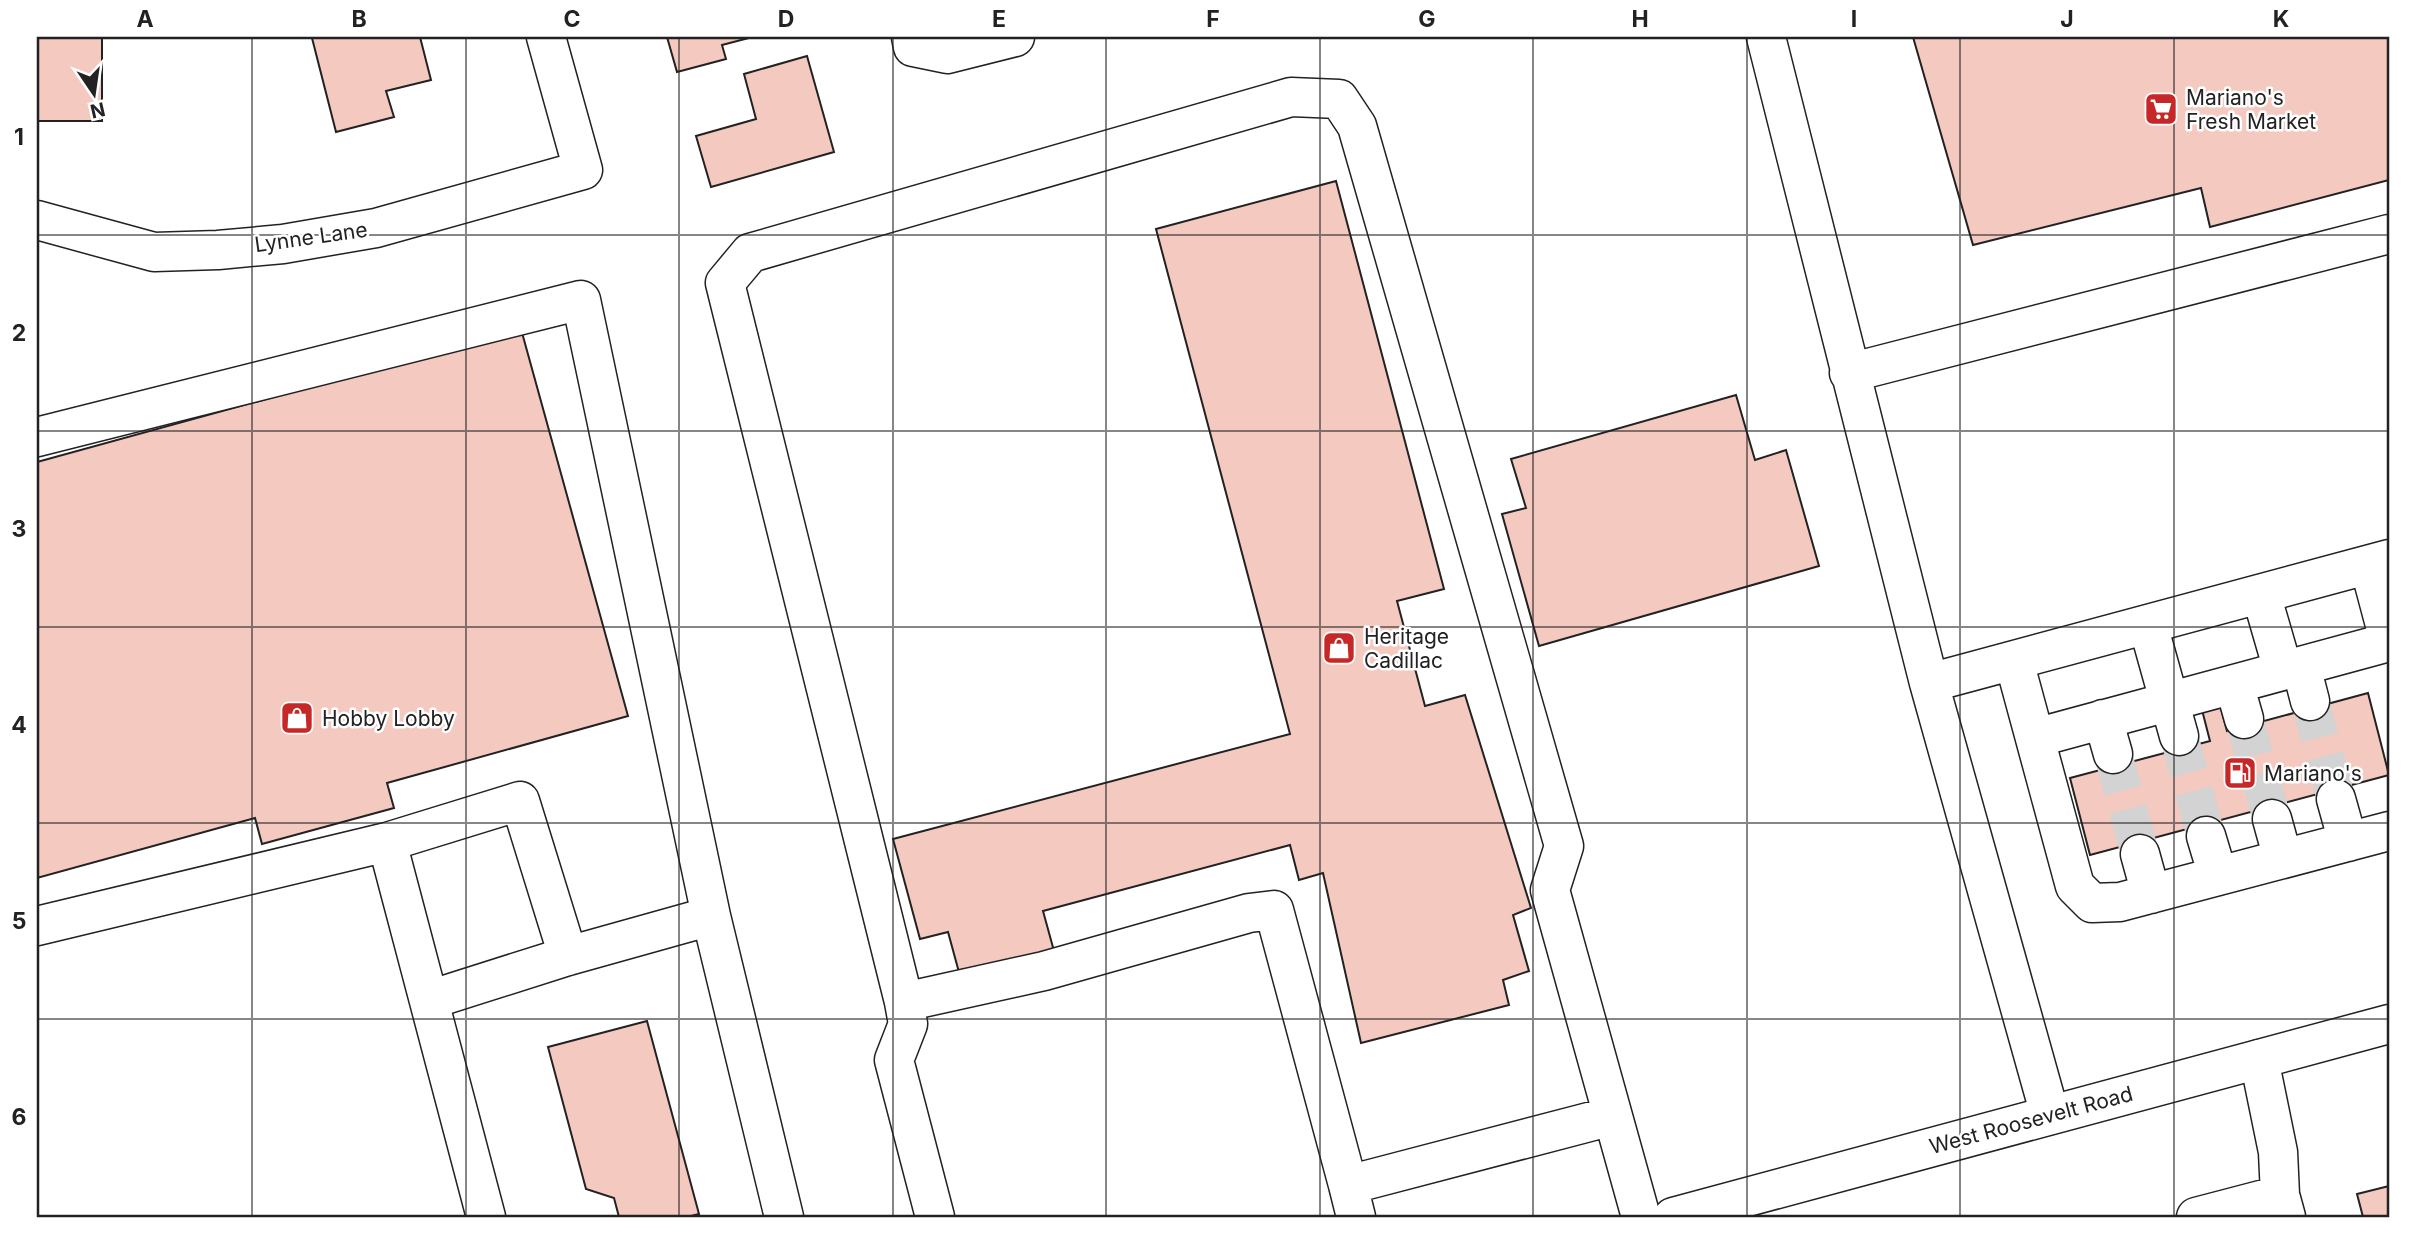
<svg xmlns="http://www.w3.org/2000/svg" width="2426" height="1254" viewBox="0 0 2426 1254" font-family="Inter,sans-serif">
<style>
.building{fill:#f3c9c0;stroke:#222;stroke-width:2}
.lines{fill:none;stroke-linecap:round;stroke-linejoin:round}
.minor-tunnel{stroke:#d3d3d3;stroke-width:38;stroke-dasharray:38 19;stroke-linecap:butt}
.minor-casing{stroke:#222;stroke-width:41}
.major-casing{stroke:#222;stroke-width:41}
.minor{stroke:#fff;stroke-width:38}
.major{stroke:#fff;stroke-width:38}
.grid{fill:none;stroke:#222;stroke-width:2;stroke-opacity:0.55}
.labels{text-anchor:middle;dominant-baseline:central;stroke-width:5;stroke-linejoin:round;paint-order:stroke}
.poi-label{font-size:21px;fill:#222;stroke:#fff;text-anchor:start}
.street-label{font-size:21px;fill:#222;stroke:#fff}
.neatline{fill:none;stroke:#222;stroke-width:2.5}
.grid-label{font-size:23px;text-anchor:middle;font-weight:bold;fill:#222}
</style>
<rect width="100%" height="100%" fill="#fff"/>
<path class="building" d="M 37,37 L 102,37 L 102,121 L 37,121 Z
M 318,37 L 420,37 L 431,80 L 386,91 L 394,117 L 336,132 L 312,38 Z
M 667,37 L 748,37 L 749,38 L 722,45 L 726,59 L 677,72 Z
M 1913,37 L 2389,37 L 2389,180 L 2210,227 L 2201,188 L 1973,245 Z
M 807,56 L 834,152 L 711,187 L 696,136 L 756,119 L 744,74 Z
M 1336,181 L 1444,589 L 1397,601 L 1425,706 L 1465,695 L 1531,908 L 1513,915 L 1529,971 L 1503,980 L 1509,1005 L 1361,1043 L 1323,873 L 1299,880 L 1290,845 L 1043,911 L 1054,951 L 960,976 L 948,932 L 920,939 L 893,839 L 1290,734 L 1156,229 Z
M 521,329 L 628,716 L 387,783 L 394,808 L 262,844 L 255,818 L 37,878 L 37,462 Z
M 1736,395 L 1755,460 L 1786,450 L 1819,566 L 1539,646 L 1502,514 L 1526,508 L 1511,459 Z
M 2368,693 L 2389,775 L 2090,855 L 2070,778 L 2210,741 L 2202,710 L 2220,705 L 2227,731 Z
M 647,1021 L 699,1214 L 687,1217 L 619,1217 L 614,1198 L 586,1189 L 548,1047 Z
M 2389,1186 L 2389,1217 L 2363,1217 L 2357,1194 Z"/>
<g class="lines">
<path class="minor-tunnel" d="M 2310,701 L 2336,799
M 2244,719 L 2272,819
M 2179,736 L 2206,836
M 2113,754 L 2140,854"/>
<defs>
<path id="minor" d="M 911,37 L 913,47 L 947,54 L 1015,37
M 1766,37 L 1929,683 L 2050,1115
M 37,220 L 154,252 L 218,250 L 283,244 L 376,228 L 583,170 L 546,37
M 1849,373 L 2389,234
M 37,437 L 581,300 L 711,916 L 568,956 L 429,1000
M 2369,565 L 2389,640
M 2261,594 L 2283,670
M 2148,625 L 2179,736
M 2014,661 L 2075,886 L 2092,903 L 2120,902 L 2389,831
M 2301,666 L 2310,701
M 1929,683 L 2389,559
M 2234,684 L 2244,719
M 2103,719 L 2113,754
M 2035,738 L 2389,642
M 2336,799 L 2348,842
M 2272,819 L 2283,859
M 2206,836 L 2218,876
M 387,842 L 486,1217
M 2140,854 L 2151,894
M 711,916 L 784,1217
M 37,926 L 387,842 L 520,801 L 568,956
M 904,1002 L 1044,971 L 1249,913 L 1274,910 L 1348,1185 L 1612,1116
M 2259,1059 L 2278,1152 L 2280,1195 L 2286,1217
M 1348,1185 L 1356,1217
M 935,1217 L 894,1060 L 908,1024 L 904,1002 L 725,283 L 750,253 L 1291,97 L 1339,99 L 1357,126 L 1564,846 L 1550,890 L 1641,1217
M 2196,1217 L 2280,1195"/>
<path id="major" d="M 1673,1217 L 2389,1024"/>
</defs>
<use href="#minor" class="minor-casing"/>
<use href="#major" class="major-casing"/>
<use href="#minor" class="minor"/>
<use href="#major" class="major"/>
</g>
<path class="grid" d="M 252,37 L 252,1217M 466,37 L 466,1217M 679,37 L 679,1217M 893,37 L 893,1217M 1106,37 L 1106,1217M 1320,37 L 1320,1217M 1533,37 L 1533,1217M 1747,37 L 1747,1217M 1960,37 L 1960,1217M 2174,37 L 2174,1217M 37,235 L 2389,235M 37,431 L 2389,431M 37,627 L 2389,627M 37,823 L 2389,823M 37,1019 L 2389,1019"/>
<defs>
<symbol id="supermarket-square" viewBox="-11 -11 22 22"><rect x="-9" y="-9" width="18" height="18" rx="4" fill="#c62828" stroke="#fff"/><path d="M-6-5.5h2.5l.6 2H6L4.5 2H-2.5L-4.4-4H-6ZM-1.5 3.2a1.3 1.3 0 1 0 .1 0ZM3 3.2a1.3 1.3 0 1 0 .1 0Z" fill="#fff"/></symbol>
<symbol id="shop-square" viewBox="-11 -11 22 22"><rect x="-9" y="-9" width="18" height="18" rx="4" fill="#c62828" stroke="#fff"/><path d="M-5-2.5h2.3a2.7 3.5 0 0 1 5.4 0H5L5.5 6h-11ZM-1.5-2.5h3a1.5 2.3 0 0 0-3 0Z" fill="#fff"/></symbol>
<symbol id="fuel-square" viewBox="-11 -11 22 22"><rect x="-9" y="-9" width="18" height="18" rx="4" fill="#c62828" stroke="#fff"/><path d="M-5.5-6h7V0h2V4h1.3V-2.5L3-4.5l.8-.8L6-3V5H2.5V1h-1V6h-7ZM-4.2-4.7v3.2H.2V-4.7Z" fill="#fff"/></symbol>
</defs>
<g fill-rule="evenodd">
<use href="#supermarket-square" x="2142" y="90" width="38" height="38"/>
<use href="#shop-square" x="1320" y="629" width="38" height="38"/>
<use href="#shop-square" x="278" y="699" width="38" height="38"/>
<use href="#fuel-square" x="2221" y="754" width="38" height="38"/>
</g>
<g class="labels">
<g class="poi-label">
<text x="2186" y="97">Mariano's<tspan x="2186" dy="24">Fresh Market</tspan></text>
<text x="1364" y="636">Heritage<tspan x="1364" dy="24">Cadillac</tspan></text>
<text x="322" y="718">Hobby Lobby</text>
<text x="2264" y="773">Mariano's</text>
</g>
<g class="street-label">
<text transform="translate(311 237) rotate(-8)">Lynne Lane</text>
<text transform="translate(2031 1120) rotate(-15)">West Roosevelt Road</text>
</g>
</g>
<rect width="2426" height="1254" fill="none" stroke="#ffffff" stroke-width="77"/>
<g transform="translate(94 94) rotate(167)" stroke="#ffffff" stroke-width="5" paint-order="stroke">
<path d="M0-5L12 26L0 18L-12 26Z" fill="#222222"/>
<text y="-10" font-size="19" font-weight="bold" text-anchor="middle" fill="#222222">N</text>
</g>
<rect x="38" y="38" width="2350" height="1178" class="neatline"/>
<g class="grid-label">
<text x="145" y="27">A</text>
<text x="359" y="27">B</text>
<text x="572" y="27">C</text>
<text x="786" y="27">D</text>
<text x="999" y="27">E</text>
<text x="1213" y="27">F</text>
<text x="1427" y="27">G</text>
<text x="1640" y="27">H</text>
<text x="1854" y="27">I</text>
<text x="2067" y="27">J</text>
<text x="2281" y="27">K</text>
<text x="19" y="145">1</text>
<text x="19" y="341">2</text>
<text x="19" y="537">3</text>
<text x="19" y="733">4</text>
<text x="19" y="929">5</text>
<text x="19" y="1125">6</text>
</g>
</svg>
